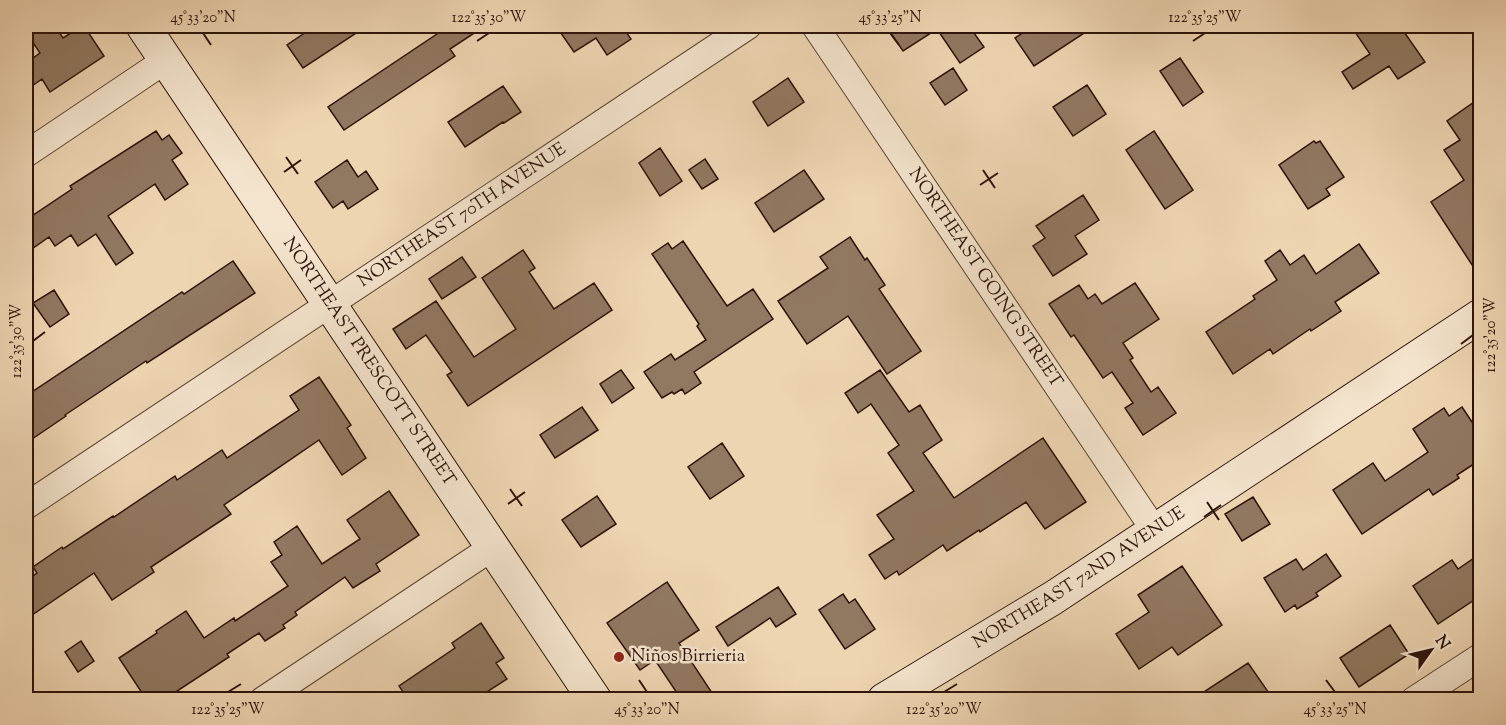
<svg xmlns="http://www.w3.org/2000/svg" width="1506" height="725" viewBox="0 0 1506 725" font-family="'Sorts Mill Goudy',serif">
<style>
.building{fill:#917861;stroke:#2d130a;stroke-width:1.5}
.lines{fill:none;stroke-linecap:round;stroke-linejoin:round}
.street-casing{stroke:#5d4434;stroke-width:28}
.secondary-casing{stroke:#2d130a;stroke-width:35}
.street{stroke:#f4e4cd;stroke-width:26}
.secondary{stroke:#f4e4cd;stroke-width:33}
.ticks{fill:none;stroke:#2d130a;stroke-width:2}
.poi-dot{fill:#8f2418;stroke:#f4e4cd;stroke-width:2}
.labels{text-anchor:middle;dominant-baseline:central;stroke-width:5;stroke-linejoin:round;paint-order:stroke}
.street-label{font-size:18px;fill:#2d130a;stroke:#f4e4cd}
.poi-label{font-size:18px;fill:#2d130a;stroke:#f4e4cd;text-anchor:start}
.neatline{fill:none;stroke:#2d130a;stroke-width:2}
.ticks-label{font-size:15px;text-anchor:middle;fill:#2d130a}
</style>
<rect width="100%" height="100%" fill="#eed5b2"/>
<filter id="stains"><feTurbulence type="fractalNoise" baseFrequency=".00333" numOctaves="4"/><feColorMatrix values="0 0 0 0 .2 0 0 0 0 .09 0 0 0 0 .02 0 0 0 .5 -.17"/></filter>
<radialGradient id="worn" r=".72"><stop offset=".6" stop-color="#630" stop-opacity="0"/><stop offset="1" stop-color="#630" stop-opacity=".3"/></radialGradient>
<path class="building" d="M 26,26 L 55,26 L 63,38 L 82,26 L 84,26 L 104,56 L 50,92 L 42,79 L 26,90 L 26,63 L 40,53 L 26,32 Z
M 315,26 L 367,26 L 303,68 L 287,45 Z
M 449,26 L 485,26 L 450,49 L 455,56 L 344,130 L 328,107 Z
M 556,26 L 622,26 L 631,39 L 607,55 L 596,38 L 574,52 Z
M 886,26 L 969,26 L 984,47 L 960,63 L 937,29 L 903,51 Z
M 1033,26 L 1095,26 L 1034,66 L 1015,38 Z
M 1351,26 L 1400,26 L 1425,62 L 1398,79 L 1389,66 L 1353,89 L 1342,72 L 1370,54 Z
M 1180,58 L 1203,92 L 1183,106 L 1160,71 Z
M 953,68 L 967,90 L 945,105 L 930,83 Z
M 788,78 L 804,102 L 768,126 L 753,102 Z
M 1087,85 L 1106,114 L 1073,136 L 1053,107 Z
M 503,86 L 521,112 L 504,123 L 503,122 L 465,147 L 448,122 Z
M 1480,98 L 1480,277 L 1431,202 L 1464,180 L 1444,150 L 1460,140 L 1447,121 Z
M 156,131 L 162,140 L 169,135 L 182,153 L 172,160 L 188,184 L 165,200 L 155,184 L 108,216 L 133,253 L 116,265 L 96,234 L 78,246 L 71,235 L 55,246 L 49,237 L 26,253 L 26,220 L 72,189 L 70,186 Z
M 1154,131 L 1193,190 L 1165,209 L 1126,150 Z
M 1314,141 L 1316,143 L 1320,141 L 1344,177 L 1326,189 L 1330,195 L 1308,209 L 1279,165 Z
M 660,148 L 682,181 L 660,196 L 639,163 Z
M 705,159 L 718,179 L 702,189 L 689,170 Z
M 347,160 L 358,177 L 366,171 L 378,189 L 348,209 L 343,201 L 333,208 L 315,182 Z
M 804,170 L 824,199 L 774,232 L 755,203 Z
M 1083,195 L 1099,220 L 1075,236 L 1087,254 L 1053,276 L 1033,246 L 1045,238 L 1036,226 Z
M 850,237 L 865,260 L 867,258 L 885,285 L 879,289 L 921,351 L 887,374 L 848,316 L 807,344 L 778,301 L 828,268 L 820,257 Z
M 683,241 L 727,306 L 753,289 L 773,319 L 694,372 L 701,383 L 685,394 L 682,389 L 674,394 L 672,392 L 662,398 L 644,372 L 671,354 L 675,360 L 706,340 L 697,326 L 699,324 L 652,254 L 668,243 L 672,249 Z
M 1359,244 L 1379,273 L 1335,302 L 1341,311 L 1311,331 L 1310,329 L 1273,354 L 1270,349 L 1233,374 L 1206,332 L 1255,299 L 1253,296 L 1277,280 L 1265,261 L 1280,250 L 1290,265 L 1304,255 L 1316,274 Z
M 523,250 L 535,268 L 529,272 L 554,309 L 594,283 L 612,310 L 468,406 L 447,375 L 452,372 L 426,335 L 406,349 L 393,329 L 436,301 L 474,357 L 516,329 L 482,278 Z
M 462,257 L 476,277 L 442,299 L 429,279 Z
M 233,261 L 255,293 L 147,363 L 146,361 L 65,415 L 66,416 L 26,443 L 26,396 L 182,292 L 184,294 Z
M 1135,283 L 1159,319 L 1123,343 L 1133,358 L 1130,360 L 1151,392 L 1158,387 L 1176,413 L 1143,435 L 1125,408 L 1133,403 L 1112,372 L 1103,378 L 1074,335 L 1071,337 L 1049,304 L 1079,285 L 1088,299 L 1095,294 L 1102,304 Z
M 54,290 L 69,314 L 50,327 L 33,303 Z
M 621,370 L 634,388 L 612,403 L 600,384 Z
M 880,370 L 909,412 L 920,405 L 942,440 L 923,453 L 954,498 L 1043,438 L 1086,502 L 1045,529 L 1026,502 L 980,532 L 979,530 L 947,551 L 943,545 L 899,575 L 897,571 L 885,579 L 869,555 L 894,539 L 877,515 L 914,491 L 888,453 L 899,445 L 871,404 L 858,413 L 845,393 Z
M 319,377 L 351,425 L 347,428 L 366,458 L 342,475 L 319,440 L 224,505 L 231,514 L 151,567 L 154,572 L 112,600 L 94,573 L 26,619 L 26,581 L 37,573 L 33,567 L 62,547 L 63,549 L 113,516 L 114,517 L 175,476 L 177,480 L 222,450 L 227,458 L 299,410 L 290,396 Z
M 582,407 L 598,430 L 555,458 L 540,435 Z
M 1462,407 L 1480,434 L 1480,460 L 1457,475 L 1459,478 L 1433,495 L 1429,489 L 1362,534 L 1333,490 L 1373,463 L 1385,481 L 1428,452 L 1413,429 L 1444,408 L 1449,416 Z
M 722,443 L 744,476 L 710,499 L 688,467 Z
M 389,491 L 419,535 L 376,564 L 380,571 L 353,588 L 345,577 L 295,612 L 297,615 L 283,625 L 285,628 L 265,641 L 259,633 L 227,654 L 229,657 L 165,699 L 146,699 L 119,658 L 157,633 L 156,631 L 186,611 L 204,638 L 234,618 L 235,621 L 288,586 L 271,562 L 282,555 L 274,542 L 297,526 L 322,564 L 360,539 L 347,520 Z
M 597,496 L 616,524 L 581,547 L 562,520 Z
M 1253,497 L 1270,524 L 1242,541 L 1225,514 Z
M 1326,554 L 1341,576 L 1316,593 L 1318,596 L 1297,609 L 1295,605 L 1285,612 L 1264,578 L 1296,559 L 1303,570 Z
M 1480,554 L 1480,596 L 1438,624 L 1413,586 L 1452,560 L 1458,569 Z
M 1182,566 L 1222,625 L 1178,655 L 1172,647 L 1139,669 L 1116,634 L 1149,612 L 1138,595 Z
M 667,582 L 699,630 L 679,643 L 716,699 L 681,699 L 655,660 L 640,670 L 607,623 Z
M 778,587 L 796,614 L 776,627 L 770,618 L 728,646 L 716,627 Z
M 843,594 L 849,603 L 855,599 L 875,629 L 845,649 L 819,610 Z
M 481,623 L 504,658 L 496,663 L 507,679 L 476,699 L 408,699 L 399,686 L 455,648 L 452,643 Z
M 1390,625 L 1409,654 L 1359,687 L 1340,658 Z
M 81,641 L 94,661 L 78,672 L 65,652 Z
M 1248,663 L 1273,699 L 1193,699 Z"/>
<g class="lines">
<defs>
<g id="street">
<path id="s1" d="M 815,26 L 1155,531"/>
<path d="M 26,154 L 166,60"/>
<path id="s2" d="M 26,506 L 748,26"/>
<path d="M 263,700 L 493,547"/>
<path d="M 1414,700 L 1480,657"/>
</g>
<g id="secondary">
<path id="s3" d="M 143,26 L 595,700"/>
<path id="s4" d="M 884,700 L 1053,598 L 1480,316"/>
</g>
</defs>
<use href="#street" class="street-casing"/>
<use href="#secondary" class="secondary-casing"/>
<use href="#street" class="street"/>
<use href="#secondary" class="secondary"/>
</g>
<path class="ticks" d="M 203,33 L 211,45M 890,33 L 899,45M 477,41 L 489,33M 1193,41 L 1205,33M 286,157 L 298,174M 983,170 L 995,188M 284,172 L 301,160M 980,185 L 998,173M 33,341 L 45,332M 1461,344 L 1473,335M 510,489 L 522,506M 1207,502 L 1219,520M 508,504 L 525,492M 1204,517 L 1221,505M 639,680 L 647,692M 1326,680 L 1335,692M 228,692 L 241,684M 944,692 L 957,684"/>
<circle class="poi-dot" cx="619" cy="657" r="6"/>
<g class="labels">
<g class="street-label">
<text stroke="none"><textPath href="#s2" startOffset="524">NORTHEAST 70TH AVENUE</textPath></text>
<text stroke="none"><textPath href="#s1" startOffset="304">NORTHEAST GOING STREET</textPath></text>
<text stroke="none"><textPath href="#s3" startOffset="405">NORTHEAST PRESCOTT STREET</textPath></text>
<text stroke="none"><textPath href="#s4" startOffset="230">NORTHEAST 72ND AVENUE</textPath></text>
</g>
<g class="poi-label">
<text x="631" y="657">Niños Birrieria</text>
</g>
</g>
<rect width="1506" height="725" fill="none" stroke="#eed5b2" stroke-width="66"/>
<g transform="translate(1431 650) rotate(56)" stroke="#f4e4cd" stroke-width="4.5" paint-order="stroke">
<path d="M0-4.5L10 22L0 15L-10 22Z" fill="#2d130a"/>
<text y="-9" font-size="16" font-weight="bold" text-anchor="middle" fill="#2d130a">N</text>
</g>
<rect x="33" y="33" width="1440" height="659" class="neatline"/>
<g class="ticks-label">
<text x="203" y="22">45°33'20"N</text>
<text x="489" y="22">122°35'30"W</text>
<text x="890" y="22">45°33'25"N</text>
<text x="1205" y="22">122°35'25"W</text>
<text transform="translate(1490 335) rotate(-90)" y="5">122°35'20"W</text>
<text transform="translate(16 341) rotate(-90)" y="5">122°35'30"W</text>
<text x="228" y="714">122°35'25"W</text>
<text x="647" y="714">45°33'20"N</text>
<text x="944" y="714">122°35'20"W</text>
<text x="1335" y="714">45°33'25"N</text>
</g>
<rect width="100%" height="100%" filter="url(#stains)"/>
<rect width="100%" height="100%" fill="url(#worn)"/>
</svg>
